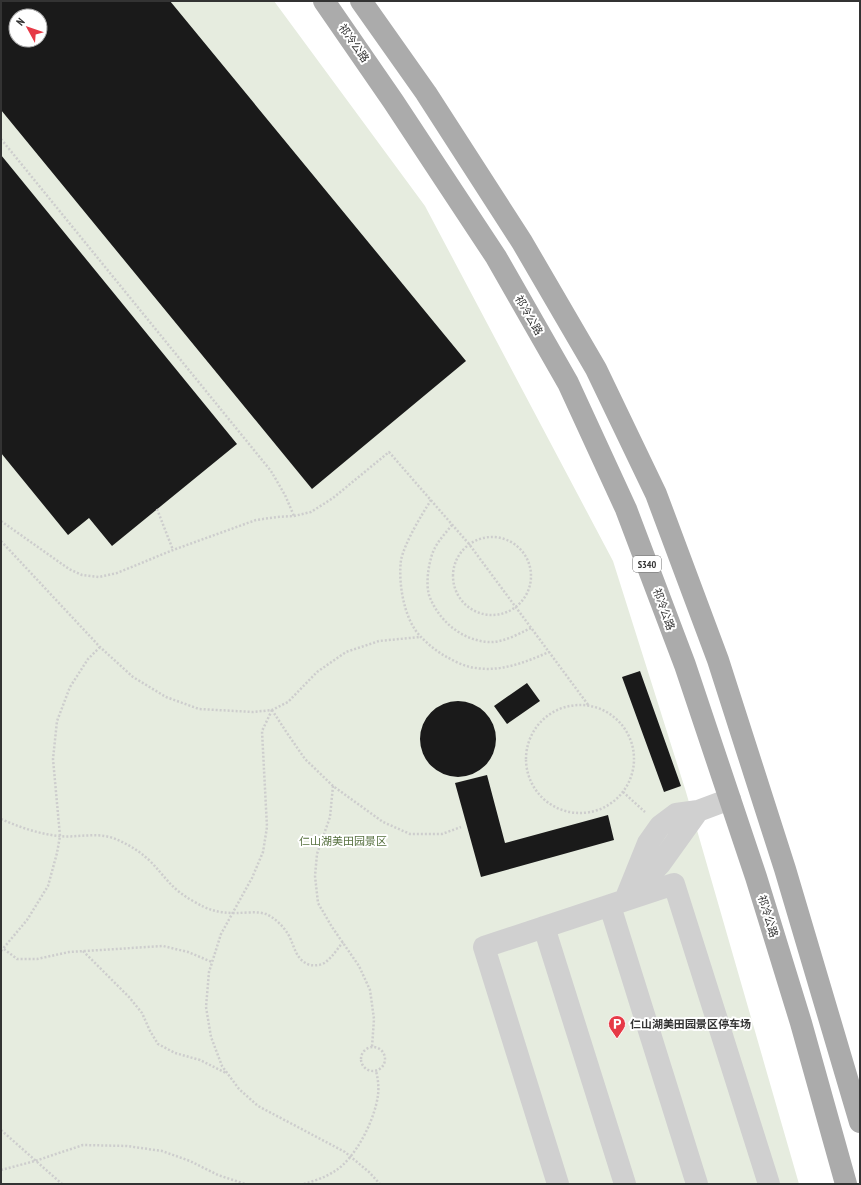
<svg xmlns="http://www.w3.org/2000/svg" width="861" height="1185" viewBox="0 0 861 1185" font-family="'PT Sans Narrow','Noto Sans SC',sans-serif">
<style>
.green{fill:#e6ecdf;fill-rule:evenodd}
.building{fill:#1a1a1a;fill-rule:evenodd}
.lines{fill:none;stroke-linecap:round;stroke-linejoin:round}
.path{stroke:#cdcdcd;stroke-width:2.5;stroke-dasharray:2 2;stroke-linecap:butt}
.minor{stroke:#d0d0d0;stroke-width:22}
.major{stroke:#ababab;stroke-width:22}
.labels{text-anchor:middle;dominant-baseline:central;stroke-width:4;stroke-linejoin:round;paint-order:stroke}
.shield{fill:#fff;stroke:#707070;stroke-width:1}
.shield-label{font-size:10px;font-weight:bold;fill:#333}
.street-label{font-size:11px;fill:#333;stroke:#fff}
.park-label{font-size:11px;fill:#56703f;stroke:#fff}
.poi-label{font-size:11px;font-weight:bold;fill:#333;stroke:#fff;text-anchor:start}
</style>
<rect width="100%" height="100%" fill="#fff"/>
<path class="green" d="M 1,1 L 274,1 L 425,206 L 613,561 L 686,792 L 799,1184 L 1,1184 ZM 16,16 L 40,16 L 40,40 L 16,40 Z"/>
<path class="building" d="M 1,1 L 170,1 L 466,361 L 312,489 L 1,110 ZM 16,16 L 40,16 L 40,40 L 16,40 Z
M 1,155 L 237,444 L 112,546 L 89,518 L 68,535 L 1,453 Z
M 640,671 L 681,786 L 664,792 L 622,677 Z
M 527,683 L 540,701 L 507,724 L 494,706 Z
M420 739a38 38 0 1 1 76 0a38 38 0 1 1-76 0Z
M 487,775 L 505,843 L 608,815 L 614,840 L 481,877 L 455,783 Z"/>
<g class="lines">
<path class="path" d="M 1,139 L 271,471 L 285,495 L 294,516
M 431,500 C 421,516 405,542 401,560 C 398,583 404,620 421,637 C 428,644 436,651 445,656 C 454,661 465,667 476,668 C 501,672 526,662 549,652
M 157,509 L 173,550
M 1,521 L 69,569 L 82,575 L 99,577 L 117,573 L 173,550 L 256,520 L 277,517 L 294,516 L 311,512 L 333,498 L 389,452 L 469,544 L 589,706
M 452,525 C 444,535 434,545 431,558 C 428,569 426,584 429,595 C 438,620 461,640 488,642 C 503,643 518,634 531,628
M453 576a39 39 0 1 1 78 0a39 39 0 1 1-78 0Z
M 1,541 L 100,647 L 133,677 L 166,697 L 199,709 L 253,712 L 272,710 L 288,702 L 317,672 L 346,652 L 379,641 L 420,637
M526 759a54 54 0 1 1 108 0a54 54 0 1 1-108 0Z
M 272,710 L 262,731 L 267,827 L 263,852 L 252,878 L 221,934 L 209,972 L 206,1007 L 211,1037 L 222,1066 L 239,1089 L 258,1106 L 345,1152 L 369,1172 L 380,1184
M 272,710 L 287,733 L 305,759 L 333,786 L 383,822 L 410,834 L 442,834 L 461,827
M 333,786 L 330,817 L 317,854 L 315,876 L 318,903 L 332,927 L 359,966 L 370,990 L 374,1019 L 372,1047
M 623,792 L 645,812
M 1,819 C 19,827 39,834 59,836 C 77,838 95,832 113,838 C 126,843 138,850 149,860 C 165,876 171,889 193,901 C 208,910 218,913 236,913 C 245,913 257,911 266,914 C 275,918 283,926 288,934 C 295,946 295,960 310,965 C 316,966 323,965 327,961 C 333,956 338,948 343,942
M 4,949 L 17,959 L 37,959 L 69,952 L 163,946 L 188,952 L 212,962
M 1,951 L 27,920 L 48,886 L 57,853 L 60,836 L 53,759 L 57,721 L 70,687 L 88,659 L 100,647
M 83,951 L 129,997 L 142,1013 L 150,1031 L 158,1044 L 175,1053 L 200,1060 L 226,1073
M361 1059a12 12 0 1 1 24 0a12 12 0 1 1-24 0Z
M 1,1130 L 62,1184
M 1,1170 L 35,1161 L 83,1145 L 127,1146 L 162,1151 L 190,1161 L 218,1175 L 245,1184
M 304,1184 C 314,1181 326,1177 335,1171 C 356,1158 375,1119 378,1095 C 379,1087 378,1079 376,1071"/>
<path class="minor" d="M 633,892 L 660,864 L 698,811
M 625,900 L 648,843 L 660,826 L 676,814 L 698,811 L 730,799
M 610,906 L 697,1184
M 544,927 L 625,1184
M 558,1184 L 484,947 L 674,884 L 769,1184"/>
<path class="major" d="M 324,1 L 393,101 L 496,257 L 568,383 L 626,509 L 685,665 L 756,877 L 801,1023 L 846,1184
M 361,1 L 426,93 L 522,242 L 596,369 L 656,494 L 718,660 L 785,869 L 860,1122"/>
</g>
<defs>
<symbol id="parking-pin" viewBox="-11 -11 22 30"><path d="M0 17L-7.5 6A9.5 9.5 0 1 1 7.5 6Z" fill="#e63946" stroke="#fff"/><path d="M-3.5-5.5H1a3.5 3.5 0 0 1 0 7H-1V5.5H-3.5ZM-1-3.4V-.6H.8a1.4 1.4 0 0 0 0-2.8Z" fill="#fff"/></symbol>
</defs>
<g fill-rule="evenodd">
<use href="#parking-pin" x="607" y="1014" width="20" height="27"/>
</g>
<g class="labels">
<rect class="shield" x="633" y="556" width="28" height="16" rx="3"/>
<g class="shield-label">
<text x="647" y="564">S340</text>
</g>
<g class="street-label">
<text transform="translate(354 43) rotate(55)">祁冷公路</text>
<text transform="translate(529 315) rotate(60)">祁冷公路</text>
<text transform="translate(664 609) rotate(70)">祁冷公路</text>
<text transform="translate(768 916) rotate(73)">祁冷公路</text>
</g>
<g class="park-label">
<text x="343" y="841">仁山湖美田园景区</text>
</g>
<g class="poi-label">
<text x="630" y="1024">仁山湖美田园景区停车场</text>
</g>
</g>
<rect width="861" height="1185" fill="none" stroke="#333333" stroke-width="4"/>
<g transform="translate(28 28) rotate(310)"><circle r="19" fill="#ffffff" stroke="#adadad"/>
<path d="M0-3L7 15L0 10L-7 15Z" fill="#e63946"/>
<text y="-6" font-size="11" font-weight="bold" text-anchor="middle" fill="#333333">N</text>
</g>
</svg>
